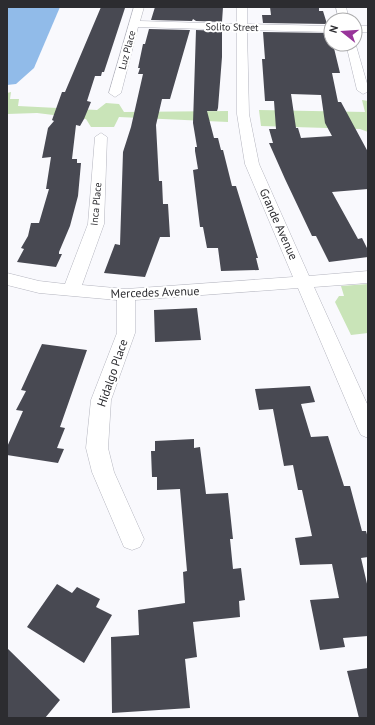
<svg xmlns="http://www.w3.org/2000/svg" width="375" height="725" viewBox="0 0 375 725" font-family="'PT Sans',sans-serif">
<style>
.green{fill:#c9e4b8}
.water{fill:#91bbe9}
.building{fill:#484952;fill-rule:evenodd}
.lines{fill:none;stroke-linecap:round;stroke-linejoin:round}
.minor-casing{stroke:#b4b5bf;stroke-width:1}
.minor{fill:#fff;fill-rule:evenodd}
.labels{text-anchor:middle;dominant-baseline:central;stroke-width:4;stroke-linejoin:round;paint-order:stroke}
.far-street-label{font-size:10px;fill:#2c2c30;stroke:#fff}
.street-label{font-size:12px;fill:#2c2c30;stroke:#fff}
</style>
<rect width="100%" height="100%" fill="#f9f9fd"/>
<path class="green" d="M 11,92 L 10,99 L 19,99 L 18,106 L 97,110 L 106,103 L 119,104 L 124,112 L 228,111 L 228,122 L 119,117 L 114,127 L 91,127 L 86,119 L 37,113 L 7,114 L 7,93 Z
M 362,100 L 368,101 L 368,132 L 360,129 L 261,126 L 259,110 L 365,112 Z
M 368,284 L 368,333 L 351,335 L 335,302 L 339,296 L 344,296 L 341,286 Z"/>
<path class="water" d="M 7,7 L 60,7 L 34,68 L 16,84 L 7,85 Z"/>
<path class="building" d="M 101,7 L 125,8 L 104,72 L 102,72 L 101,76 L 95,76 L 87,101 L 91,102 L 84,119 L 80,126 L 76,125 L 72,159 L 77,159 L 77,163 L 81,163 L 78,196 L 70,226 L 59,252 L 59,254 L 62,254 L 56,267 L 17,262 L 24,249 L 21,248 L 28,236 L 31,223 L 39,223 L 49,189 L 46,189 L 51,157 L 42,158 L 48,128 L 54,121 L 52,120 L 62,92 L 65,92 Z
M 155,7 L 223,7 L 222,22 L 196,21 L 193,19 L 192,21 L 151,20 Z
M 270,7 L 319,7 L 319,11 L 323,11 L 327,24 L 263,23 L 262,15 L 271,15 Z
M 149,29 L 190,30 L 170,99 L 162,99 L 156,125 L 159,181 L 162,181 L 163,204 L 168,204 L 170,237 L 160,237 L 145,277 L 104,273 L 115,244 L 120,245 L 123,152 L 131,127 L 143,74 L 138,74 L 140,68 L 138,68 L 143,44 L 145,44 Z
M 196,30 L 222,31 L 222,57 L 218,108 L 217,111 L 207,111 L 214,138 L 218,138 L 221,150 L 223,150 L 232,186 L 236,186 L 258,258 L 256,258 L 259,270 L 221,271 L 218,248 L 207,248 L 203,227 L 200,227 L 193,170 L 198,169 L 195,151 L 195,147 L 197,147 L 193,123 Z
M 263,32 L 330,33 L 331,44 L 333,44 L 340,73 L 332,73 L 338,102 L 341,102 L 368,152 L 368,189 L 332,192 L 358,239 L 362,238 L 368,250 L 368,257 L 329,262 L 316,236 L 312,236 L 285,179 L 269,143 L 273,143 L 269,129 L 276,129 L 274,101 L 265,101 L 262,59 L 265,59 ZM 291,94 L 321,95 L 325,123 L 332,136 L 301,138 L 298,128 L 296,128 Z
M 197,308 L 201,340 L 155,342 L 154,310 Z
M 42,344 L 87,350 L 60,427 L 65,428 L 57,448 L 64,449 L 58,463 L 7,455 L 7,447 L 23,411 L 16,410 L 26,391 L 21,390 Z
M 310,386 L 315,402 L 301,404 L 311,437 L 328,436 L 344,486 L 350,486 L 362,531 L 366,531 L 368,538 L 368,557 L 361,558 L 368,588 L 368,636 L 343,638 L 345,647 L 320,650 L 310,600 L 339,598 L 332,564 L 300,565 L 295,538 L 312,536 L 302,490 L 298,490 L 293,465 L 284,466 L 273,409 L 259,410 L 255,389 Z
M 194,439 L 194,448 L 200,447 L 206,494 L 228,493 L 233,539 L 230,539 L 233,569 L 241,568 L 245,600 L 239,601 L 240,617 L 193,622 L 197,657 L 185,659 L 190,708 L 112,713 L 111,637 L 139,635 L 138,610 L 185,603 L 183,572 L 187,571 L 180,489 L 157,490 L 157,477 L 152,477 L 151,451 L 155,451 L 155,441 Z
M 57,584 L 72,593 L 77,587 L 100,599 L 96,607 L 112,615 L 84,663 L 27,627 Z
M 7,648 L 60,700 L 45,718 L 7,718 Z
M 368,668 L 368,718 L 359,718 L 347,671 Z"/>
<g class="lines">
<defs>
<path id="minor" d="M 134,7 L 144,7 L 140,21 L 237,24 L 237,7 L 247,7 L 247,24 L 331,26 L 331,32 L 247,30 L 249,114 L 259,164 L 309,276 L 368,271 L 368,283 L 314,287 L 368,406 L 368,438 L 361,435 L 358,429 L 298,288 L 135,300 L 135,333 L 111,400 L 108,448 L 114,472 L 144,539 L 140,547 L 132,550 L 124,547 L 92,472 L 86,448 L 91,400 L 117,333 L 117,300 L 39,293 L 7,285 L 7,273 L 39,281 L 65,284 L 88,224 L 95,137 L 101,133 L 107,137 L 104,224 L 82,285 L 126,289 L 293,277 L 245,164 L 237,114 L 237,30 L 138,27 L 121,93 L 115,97 L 109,93 Z
M 336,7 L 346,7 L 349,20 L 339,20 Z
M 355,26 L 368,26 L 368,32 L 355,32 Z
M 355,42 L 368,87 L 367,92 L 363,94 L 357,90 L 346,44 L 355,44 Z"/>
</defs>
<use href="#minor" class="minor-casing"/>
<use href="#minor" class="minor"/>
</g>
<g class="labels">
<g class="far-street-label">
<text transform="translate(232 27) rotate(1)">Solito Street</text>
<text transform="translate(127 50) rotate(-75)">Luz Place</text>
<text transform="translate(96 204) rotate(-85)">Inca Place</text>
</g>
<g class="street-label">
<text transform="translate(279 224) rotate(66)">Grande Avenue</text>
<text transform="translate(155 292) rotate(-2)">Mercedes Avenue</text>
<text transform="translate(112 373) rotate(-71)">Hidalgo Place</text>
</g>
</g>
<rect width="375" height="725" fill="none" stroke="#2c2c30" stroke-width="16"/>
<g transform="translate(343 32) rotate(287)"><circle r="19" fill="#ffffff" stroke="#ababac"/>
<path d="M0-3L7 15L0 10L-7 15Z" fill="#98349a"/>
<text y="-6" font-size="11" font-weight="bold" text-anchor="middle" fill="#2c2c30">N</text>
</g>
</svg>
